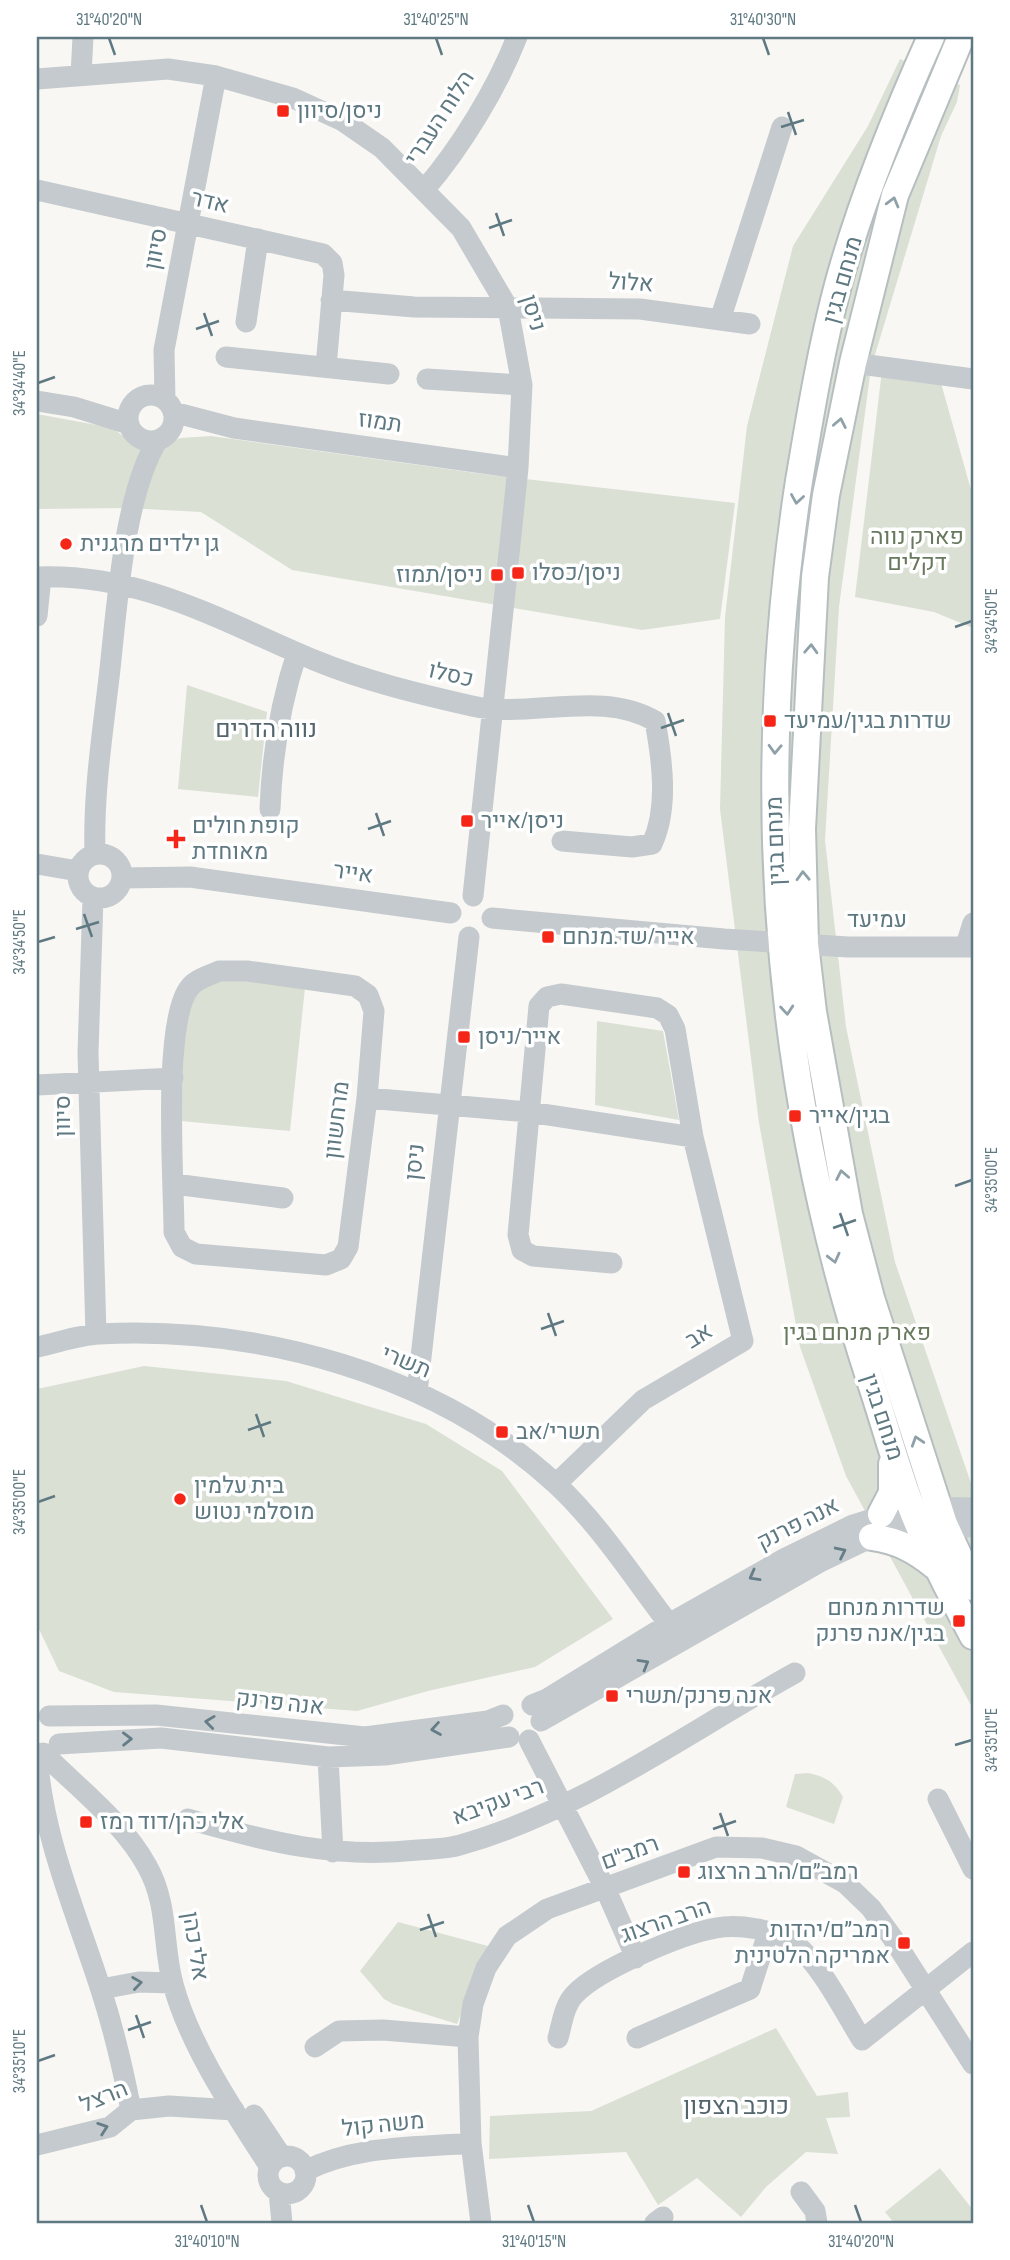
<svg xmlns="http://www.w3.org/2000/svg" width="1010" height="2260" viewBox="0 0 1010 2260" font-family="'Sofia Sans Condensed',Heebo,sans-serif">
<style>
.green{fill:#dae0d4}
.lines{fill:none;stroke-linecap:round;stroke-linejoin:round}
.major-casing{stroke:#b7bec0;stroke-width:30}
.minor{stroke:#c4cacd;stroke-width:21}
.major{stroke:#fff;stroke-width:26}
.oneway{stroke:#8fa1a8}
.oneway2{stroke:#647d86}
.ticks{fill:none;stroke:#5f7982;stroke-width:2.5}
.poi-dot{fill:#f52617;stroke:#fff;stroke-width:2.5}
.labels{text-anchor:middle;dominant-baseline:central;stroke-width:7;stroke-linejoin:round;paint-order:stroke}
.poi-label{font-size:23px;fill:#5f7982;stroke:#fff;text-anchor:start}
.street-label{font-size:23px;fill:#5f7982;stroke:#fff}
.park-label{font-size:23px;fill:#68795f;stroke:#fff}
.neighbourhood-label{font-size:24px;fill:#52656c;stroke:#fff}
.neatline{fill:none;stroke:#5f7982;stroke-width:2.5}
.ticks-label{font-size:18px;text-anchor:middle;fill:#5f7982}
</style>
<rect width="100%" height="100%" fill="#f8f7f4"/>
<path class="green" d="M 900,59 L 960,85 L 957,102 L 941,136 L 871,368 L 839,607 L 825,840 L 846,1027 L 895,1262 L 973,1489 L 973,1709 L 846,1476 L 800,1347 L 759,1123 L 720,809 L 725,617 L 747,426 L 793,246 L 868,126 Z
M 882,370 L 941,383 L 973,497 L 973,628 L 934,612 L 855,597 Z
M 37,414 L 113,428 L 130,442 L 162,446 L 180,438 L 211,436 L 490,475 L 735,503 L 720,619 L 642,630 L 292,570 L 201,512 L 126,508 L 37,509 Z
M 187,685 L 267,712 L 258,797 L 178,789 Z
M 226,971 L 306,978 L 290,1131 L 181,1121 L 185,1016 L 188,999 Z
M 597,1021 L 663,1031 L 679,1120 L 595,1105 Z
M 144,1366 L 286,1381 L 426,1424 L 502,1471 L 613,1619 L 535,1667 L 428,1691 L 357,1711 L 114,1692 L 59,1671 L 37,1625 L 37,1389 Z
M 808,1773 C 824,1776 835,1782 843,1797 L 834,1824 L 786,1807 L 795,1774 Z
M 398,1922 L 488,1946 L 457,2024 L 393,2004 L 384,1999 L 360,1971 Z
M 776,2028 L 817,2096 L 848,2092 L 850,2117 L 826,2118 L 838,2154 L 806,2152 L 766,2187 L 741,2217 L 697,2178 L 658,2205 L 626,2152 L 489,2159 L 490,2116 L 591,2111 Z
M 940,2168 L 973,2210 L 973,2223 L 894,2223 L 885,2212 Z"/>
<g class="lines">
<defs>
<path id="major" d="M 931,37 C 895,117 861,200 838,285 C 821,349 810,416 799,481 C 752,787 774,1088 871,1383 C 885,1425 896,1467 912,1509 C 929,1553 951,1595 973,1636
M 961,37 L 895,195 L 853,363 L 826,495 L 815,577 L 802,829 L 805,944 L 813,1012 L 849,1214 L 871,1298 L 944,1524 L 973,1587
M 881,1514 L 892,1493 L 892,1464
M 872,1537 C 899,1541 915,1550 935,1566"/>
</defs>
<use href="#major" class="major-casing"/>
<path class="minor" d="M 81,75 L 83,37
M 37,79 L 168,69 L 216,76 L 293,98 L 343,121 L 382,148 L 461,228 L 508,308 L 522,385 L 518,468 L 473,896
M 425,189 C 461,147 497,88 517,37
M 37,190 L 323,254 L 332,263 L 334,275 L 326,367
M 331,300 L 414,307 L 640,309 L 750,324
M 720,320 L 782,127
M 246,322 L 258,239
M 226,357 L 389,374
M 853,363 L 973,379
M 427,379 L 522,385
M128 418a23 23 0 1 1 46 0a23 23 0 1 1-46 0Z
M 165,400 L 164,350 L 216,76
M 37,401 L 74,407 L 129,424
M 173,412 L 234,428 L 518,468
M 37,577 C 142,573 221,621 314,660 C 365,681 419,694 472,706 C 531,719 601,689 655,721 C 662,759 669,808 652,844 L 632,847 L 562,841
M 37,616 L 41,577
M 270,809 C 272,755 280,704 297,653
M78 876a22 22 0 1 1 44 0a22 22 0 1 1-44 0Z
M 95,854 C 93,792 103,731 110,669 C 117,605 124,496 157,441
M 37,864 L 78,871
M 122,878 L 190,877 L 451,913
M 93,898 L 88,1053 L 96,1334
M 492,918 L 724,939 L 848,947 L 973,947
M 966,945 L 973,923
M 219,971 L 247,971 L 355,986 L 368,995 L 374,1011 L 367,1098 L 348,1247 L 341,1259 L 326,1265 L 196,1254 L 182,1247 L 174,1232 C 174,1183 162,1020 190,987 C 196,979 210,975 219,971 Z
M 37,1085 L 173,1078
M 367,1098 L 529,1112 L 693,1137
M 174,1184 L 283,1198
M 37,1347 C 57,1343 78,1335 99,1334 C 259,1326 436,1373 556,1484 C 599,1524 633,1577 669,1624
M 417,1392 L 469,937
M 556,1484 L 643,1400 L 743,1341 L 693,1137 L 675,1029 L 668,1015 L 657,1008 L 561,994 L 547,997 L 539,1006 L 518,1235 L 522,1250 L 533,1256 L 612,1263
M 532,1705 L 547,1699 L 669,1624 L 784,1559 L 853,1525 L 911,1507 L 973,1508
M 49,1716 L 156,1715 L 365,1737 L 488,1721 L 503,1715
M 541,1721 L 822,1561 L 872,1537 L 918,1524 L 973,1527
M 529,1740 L 606,1890 L 636,1958
M 59,1744 L 161,1738 L 328,1757 L 385,1755 L 509,1737
M 37,1753 C 42,1836 76,1912 101,1990 C 114,2030 123,2069 131,2110
M 43,1753 C 78,1788 123,1822 147,1866 C 169,1905 162,1944 173,1984 C 190,2047 235,2113 270,2167
M 328,1757 L 333,1852
M 938,1799 L 973,1869
M 188,1819 C 268,1842 334,1859 418,1850 C 432,1849 447,1849 460,1845 C 581,1811 686,1733 795,1673
M 101,1989 L 139,1982 L 173,1983
M 558,2038 C 562,2024 564,2005 575,1994 C 599,1969 682,1934 716,1928 C 738,1924 775,1929 794,1943 C 820,1963 844,2011 862,2040 L 973,1952
M 637,2038 L 750,1989 L 768,1933
M 315,2047 L 339,2031 L 383,2030 L 468,2037
M 254,2115 L 282,2157
M 37,2145 L 110,2127 L 131,2110 L 169,2106 L 234,2110
M268 2175a19 19 0 1 1 38 0a19 19 0 1 1-38 0Z
M 305,2171 C 355,2145 415,2148 471,2143
M 279,2192 L 282,2223
M 801,2192 L 815,2211 L 817,2223
M 481,2223 L 471,2143 L 468,2037 L 473,2004 L 486,1968 L 507,1936 L 547,1909 L 716,1847 L 762,1848 L 796,1856 L 845,1883 L 871,1908 L 892,1937 L 973,2064
M 655,2223 L 663,2217"/>
<use href="#major" class="major"/>
</g>
<defs><path id="oneway-chevron" d="M-2-3.5L2.5 0L-2 3.5" fill="none" stroke-width="1.6" stroke-linecap="round" stroke-linejoin="round" transform="scale(1.75)"/></defs>
<g class="oneway">
<use href="#oneway-chevron" transform="translate(893 202) rotate(-75)"/>
<use href="#oneway-chevron" transform="translate(840 423) rotate(-79)"/>
<use href="#oneway-chevron" transform="translate(797 499) rotate(99)"/>
<use href="#oneway-chevron" transform="translate(811 649) rotate(-87)"/>
<use href="#oneway-chevron" transform="translate(775 749) rotate(92)"/>
<use href="#oneway-chevron" transform="translate(803 876) rotate(-92)"/>
<use href="#oneway-chevron" transform="translate(787 1010) rotate(85)"/>
<use href="#oneway-chevron" transform="translate(842 1175) rotate(-101)"/>
<use href="#oneway-chevron" transform="translate(834 1258) rotate(76)"/>
<use href="#oneway-chevron" transform="translate(917 1441) rotate(-108)"/>
</g>
<g class="oneway2">
<use href="#oneway-chevron" transform="translate(841 1552) rotate(-26)"/>
<use href="#oneway-chevron" transform="translate(754 1576) rotate(151)"/>
<use href="#oneway-chevron" transform="translate(644 1664) rotate(-30)"/>
<use href="#oneway-chevron" transform="translate(210 1722) rotate(-173)"/>
<use href="#oneway-chevron" transform="translate(436 1729) rotate(171)"/>
<use href="#oneway-chevron" transform="translate(127 1739) rotate(-1)"/>
<use href="#oneway-chevron" transform="translate(137 1983) rotate(-8)"/>
<use href="#oneway-chevron" transform="translate(103 2128) rotate(-19)"/>
</g>
<path class="ticks" d="M 109,38 L 115,55M 436,38 L 442,55M 763,38 L 769,55M 788,112 L 796,135M 781,127 L 804,120M 496,213 L 504,236M 489,228 L 512,220M 204,313 L 212,336M 196,329 L 219,321M 38,383 L 55,377M 955,627 L 972,621M 668,713 L 676,736M 661,728 L 684,720M 376,813 L 384,836M 368,829 L 391,821M 84,914 L 92,937M 76,929 L 99,922M 38,942 L 55,937M 955,1186 L 972,1180M 840,1213 L 848,1236M 833,1228 L 856,1220M 548,1313 L 556,1336M 541,1329 L 564,1321M 256,1414 L 264,1437M 248,1430 L 271,1422M 38,1502 L 55,1496M 955,1745 L 972,1740M 720,1813 L 728,1836M 713,1829 L 736,1821M 428,1914 L 436,1937M 420,1930 L 444,1922M 136,2015 L 144,2038M 128,2030 L 151,2022M 38,2061 L 55,2055M 201,2205 L 207,2222M 528,2205 L 534,2222M 855,2205 L 861,2222"/>
<g class="poi-dot">
<rect x="276" y="104" width="14" height="14" rx="3.5"/>
<circle cx="66" cy="544" r="7"/>
<rect x="511" y="566" width="14" height="14" rx="3.5"/>
<rect x="490" y="568" width="14" height="14" rx="3.5"/>
<rect x="763" y="714" width="14" height="14" rx="3.5"/>
<rect x="460" y="814" width="14" height="14" rx="3.5"/>
<path d="M172.5 828.5h7v7h7v7h-7v7h-7v-7h-7v-7h7z"/>
<rect x="541" y="930" width="14" height="14" rx="3.5"/>
<rect x="457" y="1030" width="14" height="14" rx="3.5"/>
<rect x="788" y="1109" width="14" height="14" rx="3.5"/>
<rect x="495" y="1425" width="14" height="14" rx="3.5"/>
<circle cx="180" cy="1499" r="7"/>
<rect x="952" y="1614" width="14" height="14" rx="3.5"/>
<rect x="605" y="1689" width="14" height="14" rx="3.5"/>
<rect x="79" y="1815" width="14" height="14" rx="3.5"/>
<rect x="677" y="1865" width="14" height="14" rx="3.5"/>
<rect x="897" y="1936" width="14" height="14" rx="3.5"/>
</g>
<g class="labels">
<g class="poi-label">
<text x="297" y="111">ניסן/סיוון</text>
<text x="80" y="544">גן ילדים מרגנית</text>
<text x="532" y="573">ניסן/כסלו</text>
<text x="483" y="575" text-anchor="end">ניסן/תמוז</text>
<text x="784" y="721">שדרות בגין/עמיעד</text>
<text x="481" y="821">ניסן/אייר</text>
<text x="192" y="826">קופת חולים<tspan x="192" dy="26">מאוחדת</tspan></text>
<text x="562" y="937">אייר/שד.מנחם</text>
<text x="478" y="1037">אייר/ניסן</text>
<text x="809" y="1116">בגין/אייר</text>
<text x="516" y="1432">תשרי/אב</text>
<text x="194" y="1486">בית עלמין<tspan x="194" dy="26">מוסלמי נטוש</tspan></text>
<text x="945" y="1608" text-anchor="end">שדרות מנחם<tspan x="945" dy="26">בגין/אנה פרנק</tspan></text>
<text x="626" y="1696">אנה פרנק/תשרי</text>
<text x="100" y="1822">אלי כהן/דוד רמז</text>
<text x="698" y="1872">רמב״ם/הרב הרצוג</text>
<text x="890" y="1930" text-anchor="end">רמב״ם/יהדות<tspan x="890" dy="26">אמריקה הלטינית</tspan></text>
</g>
<g class="street-label">
<text transform="translate(440 118) rotate(-57)">הלוח העברי</text>
<text transform="translate(210 202) rotate(13)">אדר</text>
<text transform="translate(156 249) rotate(-79)">סיוון</text>
<text transform="translate(843 280) rotate(-74)">מנחם בגין</text>
<text transform="translate(631 283) rotate(4)">אלול</text>
<text transform="translate(533 313) rotate(73)">ניסן</text>
<text transform="translate(380 422) rotate(8)">תמוז</text>
<text transform="translate(451 675) rotate(13)">כסלו</text>
<text transform="translate(776 841) rotate(-92)">מנחם בגין</text>
<text transform="translate(353 873) rotate(8)">אייר</text>
<text x="877" y="920">עמיעד</text>
<text transform="translate(63 1116) rotate(-90)">סיוון</text>
<text transform="translate(337 1120) rotate(-83)">מרחשוון</text>
<text transform="translate(415 1162) rotate(-84)">ניסן</text>
<text transform="translate(699 1336) rotate(-32)">אב</text>
<text transform="translate(406 1362) rotate(22)">תשרי</text>
<text transform="translate(882 1417) rotate(72)">מנחם בגין</text>
<text transform="translate(798 1524) rotate(-27)">אנה פרנק</text>
<text transform="translate(280 1703) rotate(6)">אנה פרנק</text>
<text transform="translate(498 1802) rotate(-20)">רבי עקיבא</text>
<text transform="translate(630 1853) rotate(-20)">רמב"ם</text>
<text transform="translate(666 1921) rotate(-19)">הרב הרצוג</text>
<text transform="translate(195 1946) rotate(81)">אלי כהן</text>
<text transform="translate(104 2097) rotate(-22)">הרצל</text>
<text transform="translate(383 2125) rotate(-6)">משה קול</text>
</g>
<g class="park-label">
<text x="917" y="537">פארק נווה<tspan x="917" dy="26">דקלים</tspan></text>
<text x="857" y="1333">פארק מנחם בגין</text>
</g>
<g class="neighbourhood-label">
<text x="266" y="729">נווה הדרים</text>
<text x="736" y="2106">כוכב הצפון</text>
</g>
</g>
<rect width="1010" height="2260" fill="none" stroke="#ffffff" stroke-width="77"/>
<rect x="38" y="38" width="934" height="2184" class="neatline"/>
<g class="ticks-label">
<text x="109" y="25">31°40'20"N</text>
<text x="436" y="25">31°40'25"N</text>
<text x="763" y="25">31°40'30"N</text>
<text transform="translate(19 383) rotate(-90)" y="6">34°34'40"E</text>
<text transform="translate(991 621) rotate(-90)" y="6">34°34'50"E</text>
<text transform="translate(19 942) rotate(-90)" y="6">34°34'50"E</text>
<text transform="translate(991 1180) rotate(-90)" y="6">34°35'00"E</text>
<text transform="translate(19 1502) rotate(-90)" y="6">34°35'00"E</text>
<text transform="translate(991 1740) rotate(-90)" y="6">34°35'10"E</text>
<text transform="translate(19 2061) rotate(-90)" y="6">34°35'10"E</text>
<text x="207" y="2247">31°40'10"N</text>
<text x="534" y="2247">31°40'15"N</text>
<text x="861" y="2247">31°40'20"N</text>
</g>
</svg>
